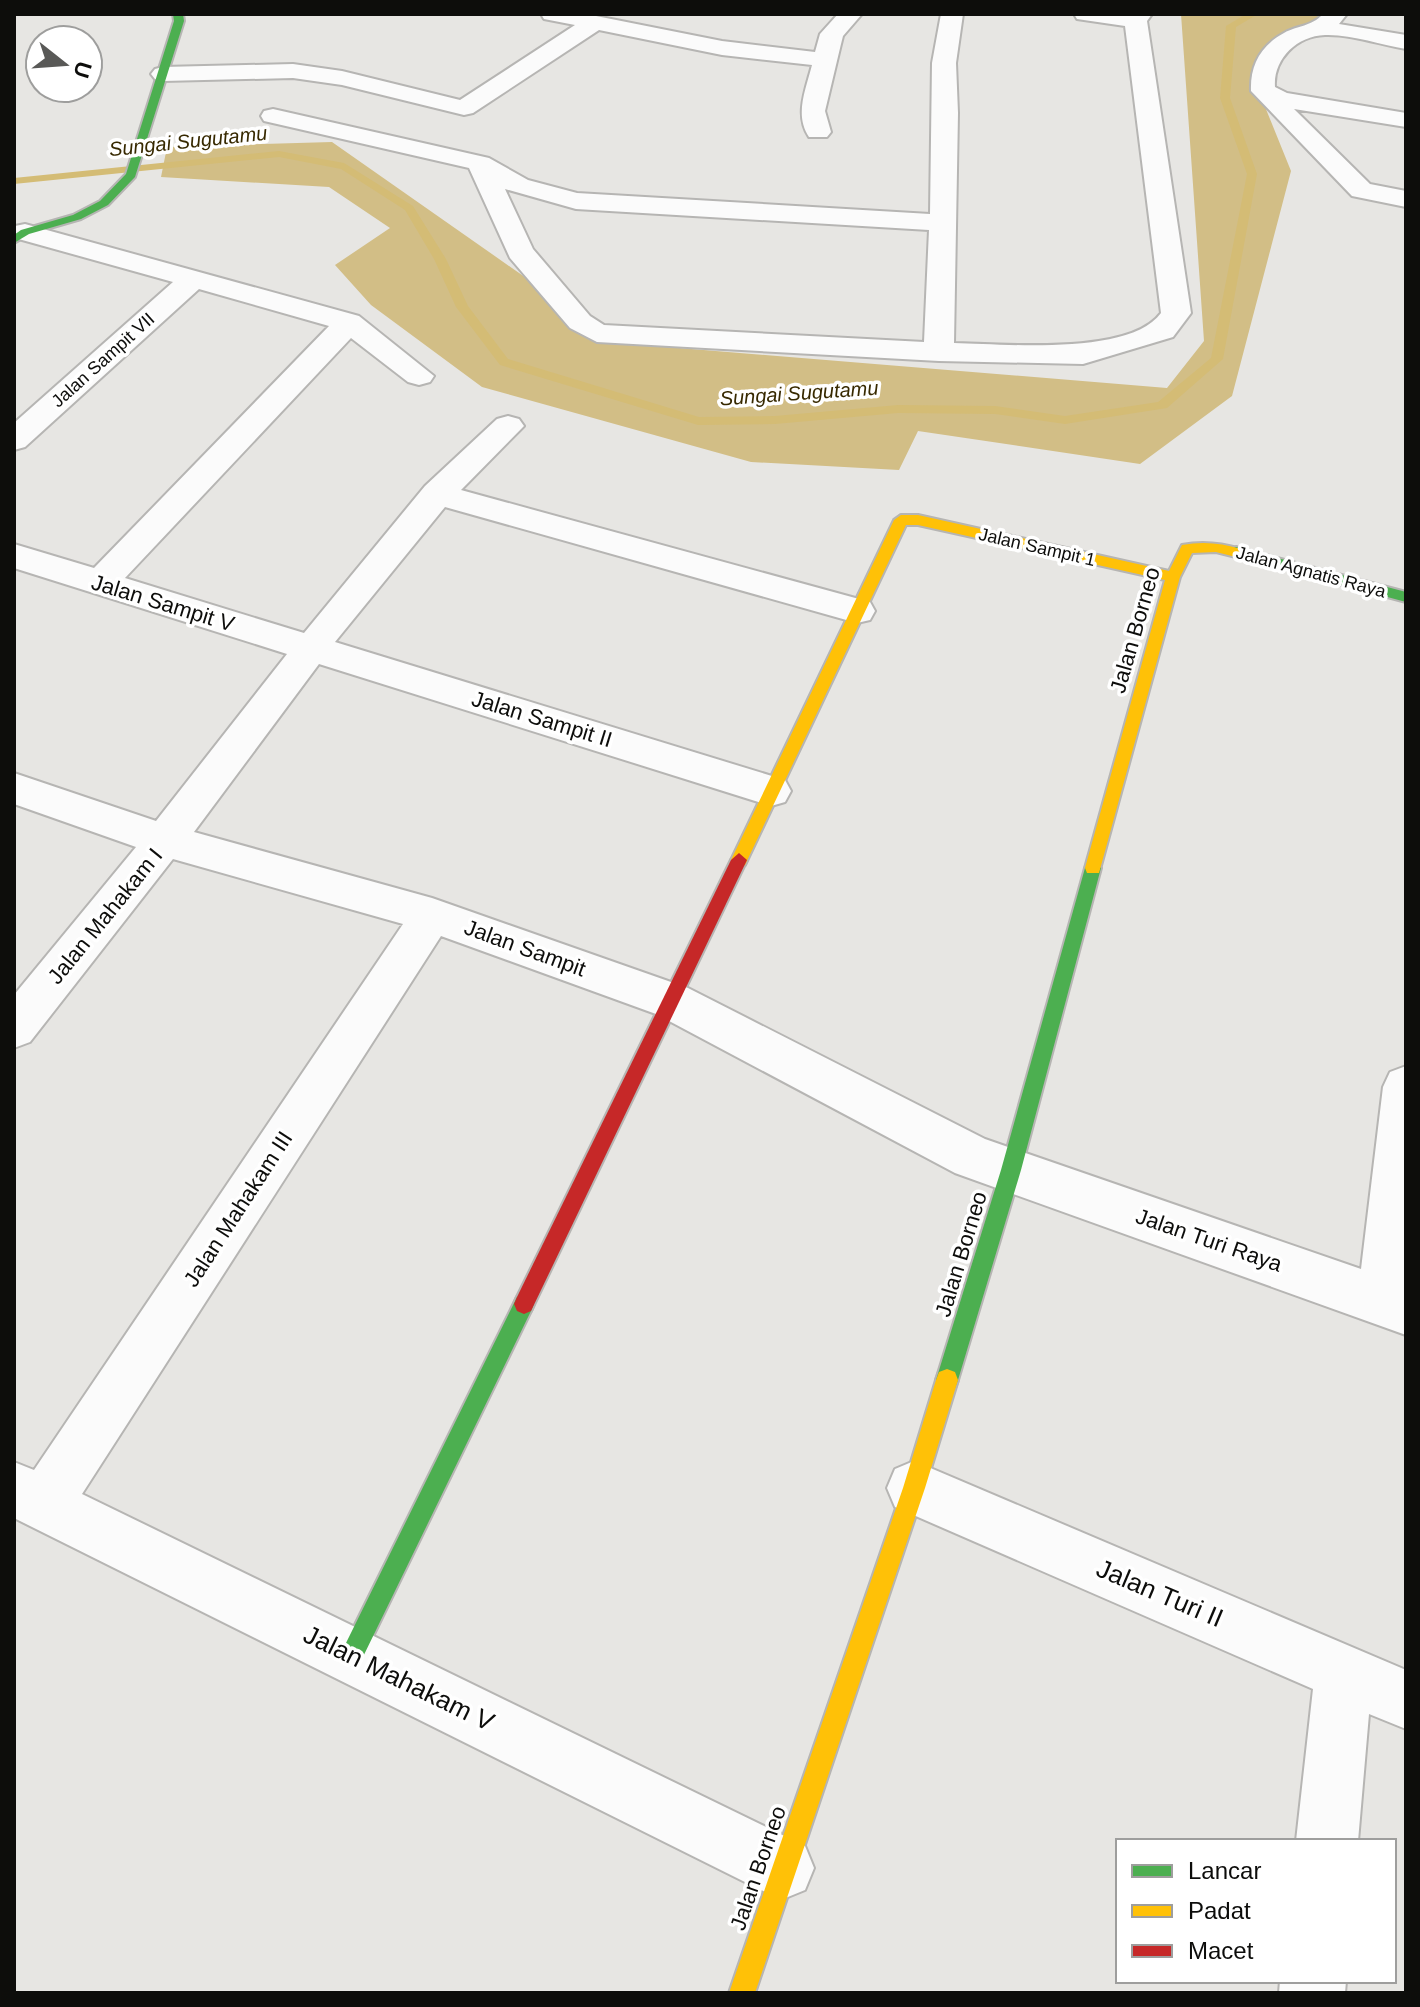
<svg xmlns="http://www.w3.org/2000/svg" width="1420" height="2007" viewBox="0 0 1420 2007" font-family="Arial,sans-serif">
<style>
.forest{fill:#d2be86}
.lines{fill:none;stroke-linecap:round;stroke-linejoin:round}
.stream{fill:#d4bc75;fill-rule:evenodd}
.street-casing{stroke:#b6b5b3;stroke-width:4}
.fast-casing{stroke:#b6b5b3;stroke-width:4}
.slow-casing{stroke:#b6b5b3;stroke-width:4}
.jam-casing{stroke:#b6b5b3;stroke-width:4}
.street{fill:#fbfbfb;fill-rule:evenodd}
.fast{fill:#4caf50;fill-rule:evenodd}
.slow{fill:#ffc107;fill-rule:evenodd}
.jam{fill:#c62828;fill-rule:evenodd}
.labels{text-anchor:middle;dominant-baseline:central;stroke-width:7;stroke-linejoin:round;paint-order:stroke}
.far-street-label{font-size:18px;fill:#0d0d0b;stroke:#fff}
.far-water-label{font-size:20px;font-style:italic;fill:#372900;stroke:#fff}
.street-label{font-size:22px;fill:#0d0d0b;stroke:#fff}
.near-street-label{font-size:26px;fill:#0d0d0b;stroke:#fff}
</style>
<rect width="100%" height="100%" fill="#e7e6e3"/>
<path class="forest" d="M 1181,14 L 1341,14 L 1286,40 L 1257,87 L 1291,171 L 1232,396 L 1140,464 L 918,431 L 899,470 L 751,462 L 482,387 L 371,305 L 335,265 L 390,228 L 329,187 L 161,177 L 167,147 L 332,142 L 619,343 L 1167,388 L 1204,341 Z"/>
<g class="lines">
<path class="stream" d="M 1246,14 L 1258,14 L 1236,27 L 1230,98 L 1257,174 L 1223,359 L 1167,408 L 1065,424 L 995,414 L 898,413 L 775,424 L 698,425 L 500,365 L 456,307 L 434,259 L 405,210 L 341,169 L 279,157 L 14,184 L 14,178 L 279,151 L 344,163 L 413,206 L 446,259 L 468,306 L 508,359 L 699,417 L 775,416 L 898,405 L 995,406 L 1065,416 L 1158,402 L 1211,358 L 1247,174 L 1220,98 L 1226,26 Z"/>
<defs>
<path id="street" d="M 541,14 L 586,14 L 722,41 L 815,52 L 820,34 L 838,14 L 862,14 L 843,36 L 841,44 L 825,111 L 831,132 L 827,137 L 809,137 C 794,115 806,89 812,65 L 722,55 L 599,30 L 473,113 L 464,115 L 342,85 L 293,78 L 163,81 L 155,79 L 151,74 L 155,69 L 163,67 L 293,64 L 342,71 L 460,100 L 575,25 L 544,19 Z
M 941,14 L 963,14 L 956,63 L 958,113 L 954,343 C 1004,344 1130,356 1161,313 L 1125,26 L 1077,19 L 1074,14 L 1152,14 L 1147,21 L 1191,313 L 1173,337 L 1083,364 L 939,361 L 597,342 L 570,328 L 510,258 L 469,168 L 264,121 L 261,116 L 264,111 L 273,109 L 489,158 L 528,180 L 577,193 L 930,214 L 932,63 ZM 505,189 L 576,209 L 929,230 L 924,342 L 604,325 L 590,316 L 533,249 Z
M 1323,14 L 1347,14 L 1339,24 L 1406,35 L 1406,49 C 1381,45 1351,34 1325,35 C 1296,36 1273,60 1275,87 L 1287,93 L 1406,113 L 1406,127 L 1294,109 L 1370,184 L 1406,191 L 1406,207 L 1352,196 L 1251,91 C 1250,66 1260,46 1284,33 C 1298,25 1311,27 1323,14 Z
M 25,224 L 359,316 L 434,376 L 430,382 L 419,385 L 408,382 L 351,338 L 125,578 L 304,633 L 425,486 L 497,419 L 508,416 L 519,419 L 524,426 L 461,490 L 870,602 L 875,611 L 870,620 L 857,623 L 445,507 L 335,642 L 785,780 L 791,791 L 785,802 L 771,806 L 319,664 L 194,832 L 432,898 L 688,988 L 985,1139 L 1361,1269 L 1383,1087 L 1390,1072 L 1406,1066 L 1406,1335 L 955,1173 L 656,1014 L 441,936 L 82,1494 L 805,1846 L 814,1868 L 805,1890 L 783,1899 L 761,1890 L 14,1518 L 14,1462 L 34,1470 L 403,924 L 173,859 L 30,1042 L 14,1048 L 14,995 L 136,847 L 14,804 L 14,773 L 156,821 L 287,654 L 14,568 L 14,544 L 94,568 L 329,326 L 199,289 L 25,447 L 14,450 L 14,423 L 173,282 L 15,238 L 15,226 Z
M 914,1461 L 1406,1670 L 1406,1729 L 1369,1714 L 1358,1841 L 1296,1841 L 1313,1689 L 895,1507 L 887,1488 L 895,1469 Z
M 1280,1981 L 1346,1981 L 1345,1993 L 1279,1993 Z"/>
<path id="fast" d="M 173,14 L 183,14 L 184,21 L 135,177 L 108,205 L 81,219 L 29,234 L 14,243 L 14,235 L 21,230 L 73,215 L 100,201 L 126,174 L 174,21 Z
M 1236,547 L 1406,592 L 1406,602 L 1231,555 L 1231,549 Z
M 1093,861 L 1101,868 L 1021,1170 L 958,1380 L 955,1388 L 947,1391 L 939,1388 L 936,1380 L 1001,1170 L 1085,868 Z
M 524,1294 L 531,1297 L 534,1304 L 531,1311 L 360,1663 L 352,1667 L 344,1663 L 340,1655 L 344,1647 L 517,1297 Z"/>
<path id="slow" d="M 918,515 L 1169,571 L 1182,545 C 1203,541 1221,543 1241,549 L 1243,552 L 1236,557 L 1216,552 L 1192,553 L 1180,577 L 1099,873 L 1087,873 L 1085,868 L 1165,580 L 918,525 L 906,525 L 745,865 L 739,867 L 731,860 L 894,520 L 901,515 Z
M 947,1369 L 955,1372 L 958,1380 L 925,1488 L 755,1993 L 729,1993 L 903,1488 L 936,1380 L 939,1372 Z"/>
<path id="jam" d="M 739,853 L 747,860 L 531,1311 L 524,1314 L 517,1311 L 514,1304 L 517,1297 L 731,860 Z"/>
</defs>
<use href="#street" class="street-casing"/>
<use href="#fast" class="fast-casing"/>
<use href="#slow" class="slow-casing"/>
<use href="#jam" class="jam-casing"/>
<use href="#street" class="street"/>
<use href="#fast" class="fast"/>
<use href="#slow" class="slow"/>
<use href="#jam" class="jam"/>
</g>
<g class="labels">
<g class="far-street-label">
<text transform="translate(103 360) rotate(-42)">Jalan Sampit VII</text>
<text transform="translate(1037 547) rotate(13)">Jalan Sampit 1</text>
<text transform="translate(1311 572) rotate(15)">Jalan Agnatis Raya</text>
</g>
<g class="far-water-label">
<text transform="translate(188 141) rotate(-6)">Sungai Sugutamu</text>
<text transform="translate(799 393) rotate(-4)">Sungai Sugutamu</text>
</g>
<g class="street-label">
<text transform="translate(163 603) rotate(17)">Jalan Sampit V</text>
<text transform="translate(1135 630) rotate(-74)">Jalan Borneo</text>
<text transform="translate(542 719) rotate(17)">Jalan Sampit II</text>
<text transform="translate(105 916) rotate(-51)">Jalan Mahakam I</text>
<text transform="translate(525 948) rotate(20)">Jalan Sampit</text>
<text transform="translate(238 1209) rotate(-57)">Jalan Mahakam III</text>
<text transform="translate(1209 1240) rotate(19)">Jalan Turi Raya</text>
<text transform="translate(961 1254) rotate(-73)">Jalan Borneo</text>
<text transform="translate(758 1868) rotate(-71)">Jalan Borneo</text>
</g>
<g class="near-street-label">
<text transform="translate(1160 1593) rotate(23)">Jalan Turi II</text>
<text transform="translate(399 1678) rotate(26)">Jalan Mahakam V</text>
</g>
</g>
<rect width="1420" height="2007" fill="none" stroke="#0d0d0b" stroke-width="32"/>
<rect x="1116" y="1839" width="280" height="144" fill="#ffffff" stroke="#9e9e9d" stroke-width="2"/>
<rect x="1132" y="1865" width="40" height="12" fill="#4caf50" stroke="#9e9e9d" stroke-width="2"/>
<text x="1188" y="1879" font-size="24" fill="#0d0d0b">Lancar</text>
<rect x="1132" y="1905" width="40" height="12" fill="#ffc107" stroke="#9e9e9d" stroke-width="2"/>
<text x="1188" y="1919" font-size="24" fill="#0d0d0b">Padat</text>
<rect x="1132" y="1945" width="40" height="12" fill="#c62828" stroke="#9e9e9d" stroke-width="2"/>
<text x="1188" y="1959" font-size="24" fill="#0d0d0b">Macet</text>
<g transform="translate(64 64) rotate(107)"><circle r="38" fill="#ffffff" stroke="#9e9e9d" stroke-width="2"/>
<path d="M0-6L14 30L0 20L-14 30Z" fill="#595957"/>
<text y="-12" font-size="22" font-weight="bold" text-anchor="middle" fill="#0d0d0b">U</text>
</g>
</svg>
